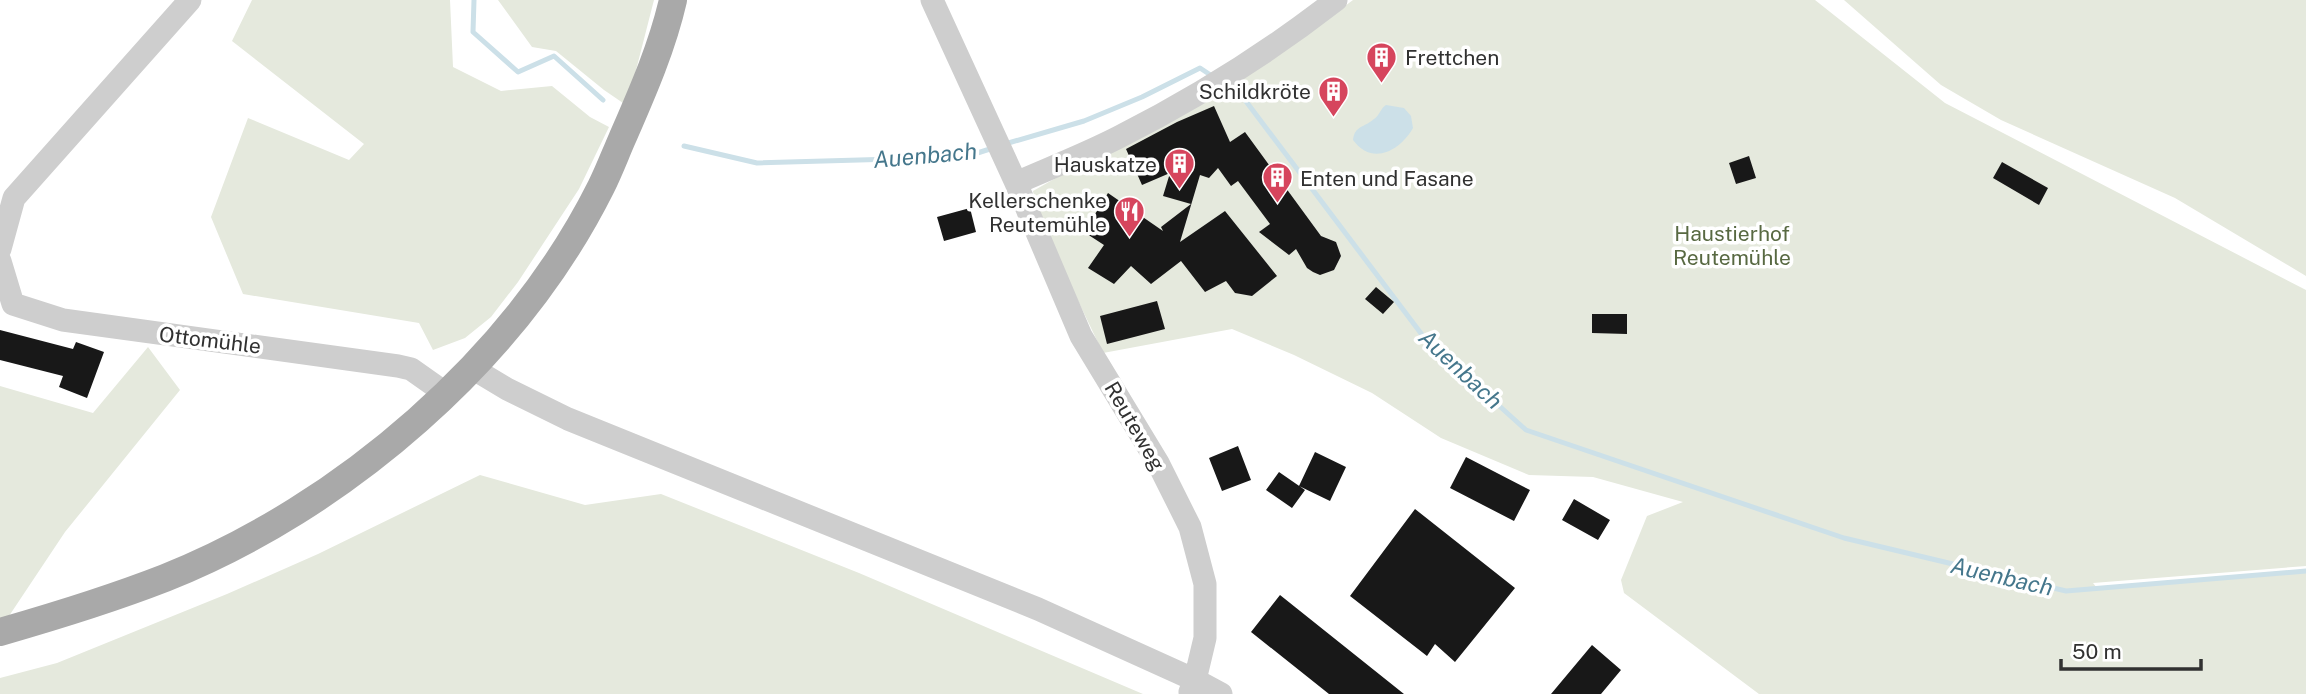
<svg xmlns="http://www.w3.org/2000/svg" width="2306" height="694" viewBox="0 0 2306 694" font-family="'Public Sans',sans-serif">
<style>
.green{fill:#e5e9dd}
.water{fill:#cce0e8}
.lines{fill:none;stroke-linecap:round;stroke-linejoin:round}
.stream{stroke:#cce0e8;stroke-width:5}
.building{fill:#181818}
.minor{stroke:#cecece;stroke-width:23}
.major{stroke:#a9a9a9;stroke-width:28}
.labels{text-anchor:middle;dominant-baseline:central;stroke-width:7;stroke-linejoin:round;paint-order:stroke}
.poi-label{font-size:21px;fill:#313131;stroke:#fff;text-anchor:end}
.park-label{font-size:21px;fill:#586942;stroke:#fff}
.street-label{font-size:21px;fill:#313131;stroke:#fff}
.water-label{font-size:23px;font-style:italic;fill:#45778c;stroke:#fff}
</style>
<rect width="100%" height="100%" fill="#fff"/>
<path class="green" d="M 252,0 L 450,0 L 453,67 L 501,91 L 552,86 L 590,117 L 609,127 L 579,189 L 518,282 L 491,317 L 465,338 L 433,350 L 419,323 L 243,294 L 211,217 L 248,118 L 349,160 L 364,144 L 232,41 Z
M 498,0 L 654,0 L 635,74 L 623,103 L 604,90 L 556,51 L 532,47 Z
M 1353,0 L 1815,0 L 1945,103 L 2306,290 L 2306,566 L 2093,583 L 2097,588 L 2306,571 L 2306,694 L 1759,694 L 1624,593 L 1621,580 L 1647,516 L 1683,502 L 1593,477 L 1529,475 L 1441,438 L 1372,393 L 1294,355 L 1232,329 L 1103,353 L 1037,215 L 1033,191 L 1301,39 Z
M 1844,0 L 2306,0 L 2306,276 L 2175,198 L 2001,120 L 1941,85 Z
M 148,347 L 180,390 L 65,532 L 3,625 L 0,625 L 0,386 L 93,413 Z
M 480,475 L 585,505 L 661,494 L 859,573 L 1143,694 L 0,694 L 0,678 L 57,663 L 227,594 L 318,554 Z"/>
<path class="water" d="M 1386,105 L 1404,108 L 1411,116 L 1413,128 C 1400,151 1372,166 1353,140 C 1355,125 1364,128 1374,119 C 1380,115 1380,109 1386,105 Z"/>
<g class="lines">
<path class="stream" d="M 474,0 L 473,32 L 518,72 L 554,56 L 603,100
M 1226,86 L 1242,96 L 1426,340 L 1526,430 L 1844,538 L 2066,591 L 2306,571
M 1005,144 L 1084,121 L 1142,97 L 1200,68 L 1212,76
M 684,146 L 757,163 L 965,157 L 993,148"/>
</g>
<path class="building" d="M 1214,106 L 1230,142 L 1245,132 L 1321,236 L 1336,242 L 1341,256 L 1334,270 L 1320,275 L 1313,272 L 1307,268 L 1296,249 L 1289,255 L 1259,232 L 1270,224 L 1238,181 L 1231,186 L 1218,168 L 1209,178 L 1200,175 L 1180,242 L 1225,211 L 1277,276 L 1252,296 L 1235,293 L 1226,281 L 1205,292 L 1181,261 L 1151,284 L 1131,266 L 1114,284 L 1088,268 L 1104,245 L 1084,232 L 1108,193 L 1163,231 L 1161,227 L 1191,204 L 1163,196 L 1170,173 L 1142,185 L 1126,149 L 1177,122 Z
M 1749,156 L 1756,178 L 1736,184 L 1729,163 Z
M 2002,162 L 2048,188 L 2039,205 L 1993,178 Z
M 970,208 L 976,232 L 944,241 L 937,217 Z
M 1376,287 L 1394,302 L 1383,314 L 1365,299 Z
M 1157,301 L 1165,329 L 1107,344 L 1100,316 Z
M 1592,314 L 1627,314 L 1627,334 L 1592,333 Z
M 0,330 L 73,349 L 76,342 L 104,352 L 87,398 L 59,387 L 63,376 L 0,360 Z
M 1238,446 L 1251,480 L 1222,491 L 1209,458 Z
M 1315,452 L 1346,467 L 1330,501 L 1299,486 Z
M 1466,457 L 1530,490 L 1514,521 L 1450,488 Z
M 1279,472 L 1305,490 L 1292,508 L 1266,490 Z
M 1574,499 L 1610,520 L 1598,540 L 1562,520 Z
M 1415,509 L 1515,588 L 1455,662 L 1435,644 L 1427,656 L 1350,596 Z
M 1280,595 L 1404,694 L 1329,694 L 1251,632 Z
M 1592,645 L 1621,670 L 1601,694 L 1551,694 Z"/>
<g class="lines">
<path class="minor" d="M 932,0 L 1016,183 L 1081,336 L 1158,463 L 1190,527 L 1205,584 L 1205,638 L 1195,680 L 1190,692
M 1016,183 C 1050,168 1086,154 1119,137 C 1196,98 1268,53 1336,0
M 0,249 L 14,198 L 190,0
M 0,261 L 13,304 L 63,320 L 398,366 L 411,369 L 445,393
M 472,368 L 507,389 L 568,419 L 1038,609 L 1195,680 L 1221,694"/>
<path class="major" d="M 0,632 C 56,616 111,599 165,578 C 343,507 515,359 601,187 C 609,171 615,155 622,139 C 642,93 662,48 673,0"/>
</g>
<defs>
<symbol id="building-pin" viewBox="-11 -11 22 30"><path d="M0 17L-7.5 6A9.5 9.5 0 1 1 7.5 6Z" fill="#d6455d" stroke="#fff"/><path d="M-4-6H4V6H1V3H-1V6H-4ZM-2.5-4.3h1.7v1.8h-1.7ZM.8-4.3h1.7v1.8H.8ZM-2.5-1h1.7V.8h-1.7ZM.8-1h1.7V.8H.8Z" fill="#fff"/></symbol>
<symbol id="restaurant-pin" viewBox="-11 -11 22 30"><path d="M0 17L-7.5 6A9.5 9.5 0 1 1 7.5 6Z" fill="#d6455d" stroke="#fff"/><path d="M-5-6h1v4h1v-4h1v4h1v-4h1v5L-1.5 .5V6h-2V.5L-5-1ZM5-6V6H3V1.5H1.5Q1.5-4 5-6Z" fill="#fff"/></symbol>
</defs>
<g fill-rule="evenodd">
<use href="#building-pin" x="1364" y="40" width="35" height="47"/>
<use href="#building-pin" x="1316" y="74" width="35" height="47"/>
<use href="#building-pin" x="1162" y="146" width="35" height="47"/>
<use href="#building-pin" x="1260" y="160" width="35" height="47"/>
<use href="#restaurant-pin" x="1112" y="194" width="35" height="47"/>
</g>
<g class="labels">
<g class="poi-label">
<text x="1405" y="57" text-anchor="start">Frettchen</text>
<text x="1311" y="91">Schildkröte</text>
<text x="1157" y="164">Hauskatze</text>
<text x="1300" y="178" text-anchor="start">Enten und Fasane</text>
<text x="1107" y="200">Kellerschenke<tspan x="1107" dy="24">Reutemühle</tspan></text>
</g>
<g class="park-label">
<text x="1732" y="233">Haustierhof<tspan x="1732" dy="24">Reutemühle</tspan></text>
</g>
<g class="street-label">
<text transform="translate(210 340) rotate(7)">Ottomühle</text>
<text transform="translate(1135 426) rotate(60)">Reuteweg</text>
</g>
<g class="water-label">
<text transform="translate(925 155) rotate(-5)">Auenbach</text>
<text transform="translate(1461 369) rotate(43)">Auenbach</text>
<text transform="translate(2002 576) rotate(13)">Auenbach</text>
</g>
</g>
<path d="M2061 659v10h140v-10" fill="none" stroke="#313131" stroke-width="3.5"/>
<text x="2072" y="659" font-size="21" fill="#313131" stroke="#ffffff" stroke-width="5" paint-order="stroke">50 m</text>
</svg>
